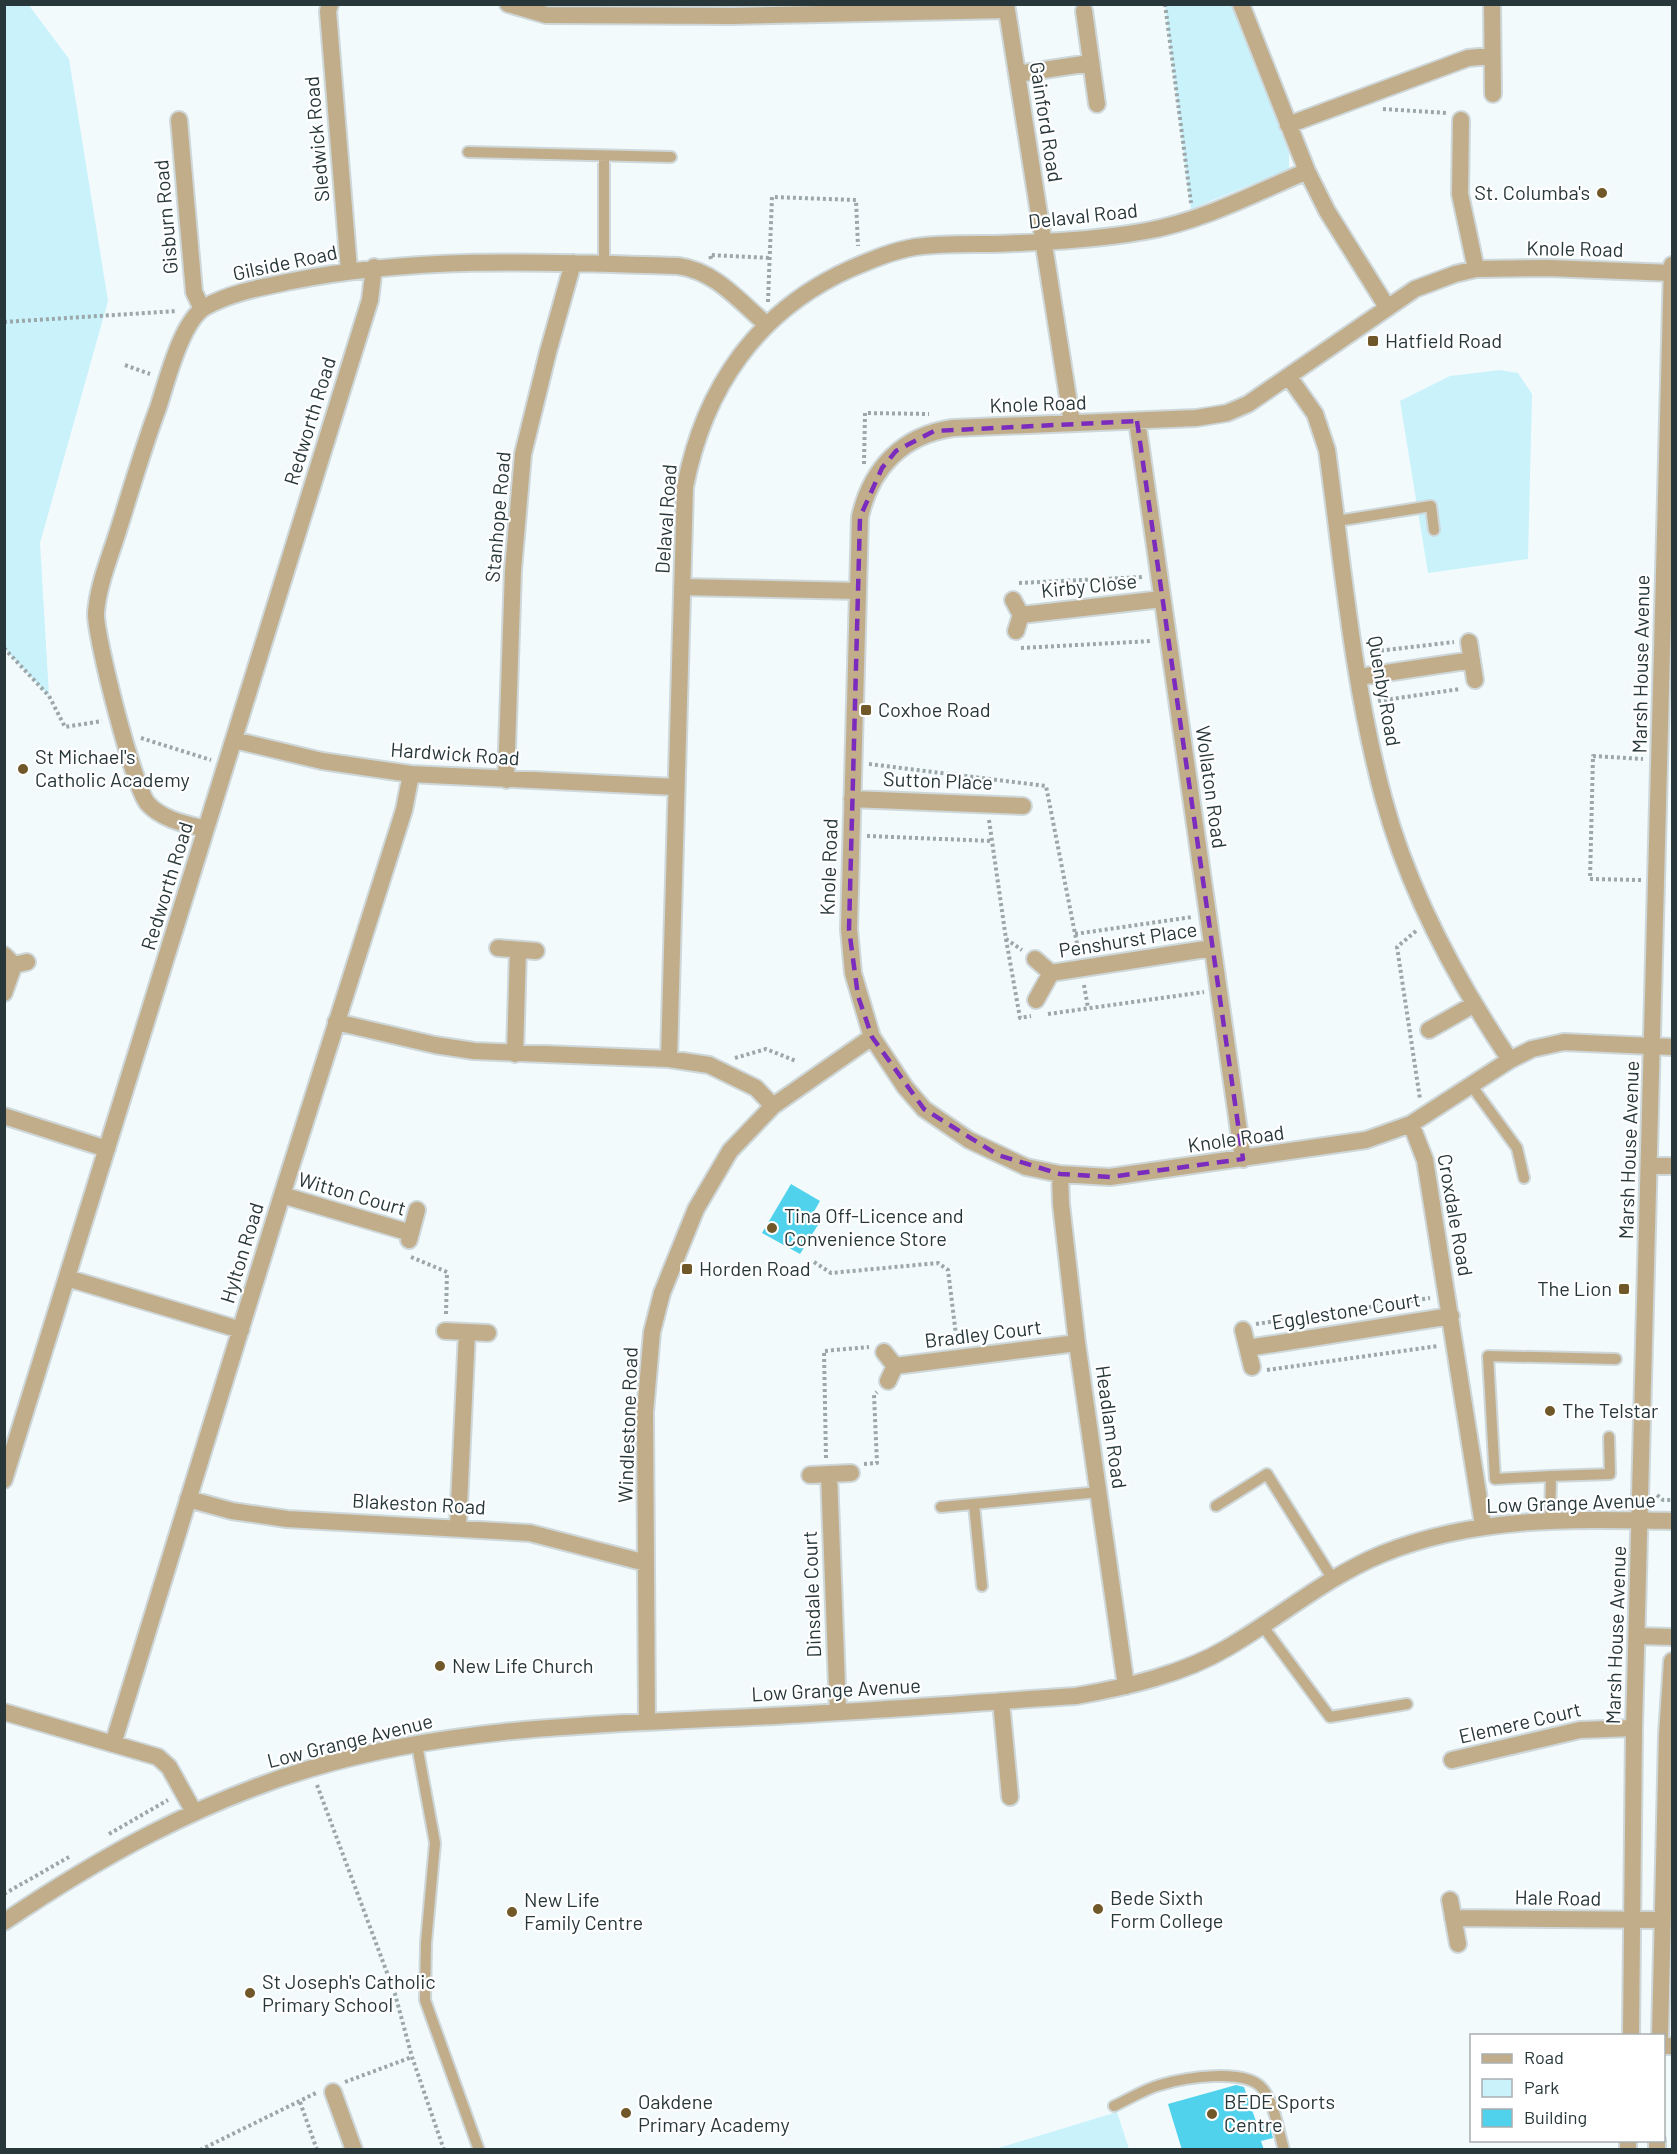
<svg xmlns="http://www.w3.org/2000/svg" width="1677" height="2154" font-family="Barlow,sans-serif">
<rect width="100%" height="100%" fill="#f3fafc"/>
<!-- green -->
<path fill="#c9f2fb" d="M 28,4 L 69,59 L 108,301 L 40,543 L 49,696 L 4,648 L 4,5 Z
M 1165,5 L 1233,5 L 1289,153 L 1289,169 L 1191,209 Z
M 1500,370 L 1518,373 L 1532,394 L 1528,559 L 1428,573 L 1400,401 L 1450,376 Z
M 1117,2112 L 1129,2149 L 995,2149 Z"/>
<!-- building -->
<path fill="#50d2ec" d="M 791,1184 L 820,1201 L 812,1215 L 821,1220 L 800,1254 L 762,1233 Z
M 1236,2085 L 1244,2087 L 1258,2127 L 1269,2124 L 1273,2138 L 1261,2141 L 1264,2150 L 1182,2150 L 1168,2104 Z"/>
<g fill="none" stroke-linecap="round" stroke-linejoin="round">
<!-- service casing -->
<g stroke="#ced7d9" stroke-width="14">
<path id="service" d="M 468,152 L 671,157
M 604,264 L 604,156
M 1337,521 L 1431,506 L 1434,530
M 1471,1085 L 1517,1148 L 1524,1178
M 1551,1476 L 1610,1474 L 1609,1437
M 974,1504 L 982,1586
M 1216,1506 L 1267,1474 L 1334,1581
M 941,1507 L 1099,1492
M 1550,1521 L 1551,1476 L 1495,1479 L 1488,1356 L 1616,1359
M 1262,1625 L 1330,1717 L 1407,1704
M 417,1745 L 435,1843 L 426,1943 L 425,2000 L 479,2150
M 1114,2106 C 1129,2099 1145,2089 1160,2085 C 1183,2078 1246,2067 1263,2089 C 1275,2105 1278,2130 1284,2150"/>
</g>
<!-- minor casing -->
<g stroke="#ced7d9" stroke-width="20">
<path id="minor" d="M 330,4 L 328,11 L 349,270
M 508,4 L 546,15 L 732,16 L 1007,10
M 1006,4 L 1072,423
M 1241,4 L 1307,171 L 1327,211 L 1387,307
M 1492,4 L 1493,94
M 1084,11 L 1097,104
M 1017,74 L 1090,63
M 179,120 L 194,292 L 202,309
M 1461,120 L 1460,194 L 1476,269
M 1288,125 L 1468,58 L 1491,56
M 1672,273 L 1548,268 L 1476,269 L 1455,274 L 1415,289 L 1248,404 L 1227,413 L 1196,418 L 953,428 C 903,435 871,468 860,517 L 849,929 L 853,973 L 872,1037 L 905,1087 L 924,1109 L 969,1140 L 1026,1167 L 1060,1174 L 1110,1177 L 1366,1140 L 1411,1124 L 1510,1060 L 1532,1049 L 1564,1042 L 1672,1047
M 1289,377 L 1315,414 L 1327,450 C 1343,567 1353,686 1384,800 C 1409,892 1457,981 1510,1060
M 1137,421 L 1243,1159
M 682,587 L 858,591
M 1013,600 L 1021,615 L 1016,631
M 1021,615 L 1162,599
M 1469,642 L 1475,680
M 1359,677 L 1472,660
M 234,740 L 322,761 L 411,774 L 675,787
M 506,780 L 513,570 L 523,454 L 548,352 L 573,263
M 852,799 L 1023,806
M 206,829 C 186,824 163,820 148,804 C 134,789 95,636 96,613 C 98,585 110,557 118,531 C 131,490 143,448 158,408 C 167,381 181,322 205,307 C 232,292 263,287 292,281 C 419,256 549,262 678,266 C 715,271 738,300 766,324
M 498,948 L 536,951
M 4,955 L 14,965 L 27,962
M 1035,959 L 1051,973 L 1212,948
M 4,993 L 14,965
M 1036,1000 L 1051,973
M 336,1022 L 435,1045 L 474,1051 L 669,1059 L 709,1065 L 756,1088 L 773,1106
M 1429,1030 L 1473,1005
M 515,1054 L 518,950
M 669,1059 L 685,487 C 704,388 757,311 850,269 C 871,260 892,251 915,247 C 941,243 970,244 996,244 C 1046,242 1096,240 1146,231 C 1202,221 1254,194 1307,171
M 4,1116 L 107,1149
M 1411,1124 L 1425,1160 L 1483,1525
M 1649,1166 L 1672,1166
M 1060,1174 L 1061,1204 L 1077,1343 L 1126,1686
M 282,1195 L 411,1233
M 409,1240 L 417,1210
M 67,1278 L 241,1330
M 1243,1330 L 1252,1367
M 445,1331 L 488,1333
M 1248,1348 L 1451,1316
M 884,1352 L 895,1366 L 888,1381
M 895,1366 L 1077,1343
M 829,1474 L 838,1712
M 810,1475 L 851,1473
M 4,1480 L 370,300 L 374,267
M 188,1499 L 232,1511 L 287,1519 L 530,1533 L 646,1563
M 458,1527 L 467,1332
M 1637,1636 L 1672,1637
M 1001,1701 L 1010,1797
M 4,1712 L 158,1757 L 169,1767 L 194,1812
M 647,1722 L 645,1412 L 652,1332 L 662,1293 L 696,1209 L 730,1151 L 773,1106 L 872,1037
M 113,1744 L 282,1195 L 404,810 L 411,774
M 1452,1760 L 1580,1730 L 1634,1728
M 1450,1900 L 1458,1944
M 1453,1918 L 1662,1920
M 4,1922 C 100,1857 197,1803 309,1769 C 452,1726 604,1724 752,1717 C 860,1712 968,1703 1076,1696 C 1127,1687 1183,1674 1227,1648 C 1279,1618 1326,1577 1382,1554 C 1475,1516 1574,1519 1672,1521
M 1664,2046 L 1672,2046
M 333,2092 L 354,2150"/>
</g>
<!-- tertiary casing -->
<g stroke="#ced7d9" stroke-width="20">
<path id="tertiary" d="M 1631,2036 L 1634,1728 L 1672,265
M 1660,2036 L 1667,1735 L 1672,1661
M 1628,2150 L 1628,2140
M 1657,2150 L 1657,2140"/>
</g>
<!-- path -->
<path stroke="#9ca7a9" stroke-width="4" stroke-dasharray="3 3" stroke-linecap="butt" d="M 1165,4 L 1191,203
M 1383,109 L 1447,113
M 711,259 L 710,255 L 771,258
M 768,302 L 772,197 L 856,200 L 858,246
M 4,322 L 177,311
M 125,365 L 150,374
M 864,464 L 865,413 L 929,414
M 1019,583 L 1143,577
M 4,648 L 49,696 L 65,727 L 102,721
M 1021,648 L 1152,641
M 1369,652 L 1454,642
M 1378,701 L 1460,689
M 141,738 L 211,760
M 869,764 L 1046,786 L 1079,954
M 989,820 L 1006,939 L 1022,950
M 867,836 L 992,841
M 1641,880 L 1590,879 L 1593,756 L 1643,759
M 1416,931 L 1397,947 L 1420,1099
M 1075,934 L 1192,917
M 1006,939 L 1020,1018 L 1031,1016
M 1084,985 L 1088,1008
M 1048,1014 L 1204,992
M 735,1058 L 766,1049 L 796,1061
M 411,1257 L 447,1272 L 446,1315
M 814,1262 L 831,1273 L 938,1263 L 948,1270 L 957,1343
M 1256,1324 L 1430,1298
M 1267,1370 L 1438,1346
M 826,1458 L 824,1351 L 869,1347
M 864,1464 L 877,1463 L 874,1395 L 877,1392
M 1657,1495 L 1663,1500 L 1672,1500
M 317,1785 L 395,1994 L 412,2057 L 444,2150
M 109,1834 L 168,1800
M 4,1894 L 69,1857
M 345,2082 L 412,2057
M 300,2102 L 317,2150
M 200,2150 L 318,2092"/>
<!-- service -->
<use href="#service" stroke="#c1ad8a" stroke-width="10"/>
<!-- minor -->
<use href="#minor" stroke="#c1ad8a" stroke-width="16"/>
<!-- tertiary -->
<use href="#tertiary" stroke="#c1ad8a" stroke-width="16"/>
</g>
<!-- marked area -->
<path fill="none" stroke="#7b2cbf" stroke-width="4.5" stroke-dasharray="12 8" stroke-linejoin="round" d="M 1137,421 L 1243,1159 L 1110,1177 L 1060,1174 L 998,1155 L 924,1109 L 872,1037 L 858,996 L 849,929 L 860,517 L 882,468 L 896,451 L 934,431 Z"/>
<!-- markers -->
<g fill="#705829" stroke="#fff" stroke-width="2">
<circle cx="1602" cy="193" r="6"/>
<rect x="1367" y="335" width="12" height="12" rx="3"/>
<rect x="860" y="704" width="12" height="12" rx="3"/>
<circle cx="23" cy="769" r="6"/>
<circle cx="772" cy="1228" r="6"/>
<rect x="681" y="1263" width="12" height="12" rx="3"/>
<rect x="1618" y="1283" width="12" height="12" rx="3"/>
<circle cx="1550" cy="1411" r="6"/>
<circle cx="440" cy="1666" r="6"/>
<circle cx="1098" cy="1909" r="6"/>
<circle cx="512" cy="1912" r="6"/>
<circle cx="250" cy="1993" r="6"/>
<circle cx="626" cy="2113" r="6"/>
<circle cx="1212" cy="2114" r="6"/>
</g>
<g text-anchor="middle" stroke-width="4.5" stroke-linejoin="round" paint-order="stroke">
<!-- street labels -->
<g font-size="20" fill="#28373a" stroke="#fff">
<text transform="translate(1046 122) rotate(81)" y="7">Gainford Road</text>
<text transform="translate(317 139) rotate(-95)" y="7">Sledwick Road</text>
<text transform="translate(1083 216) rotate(-6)" y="7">Delaval Road</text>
<text transform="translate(166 217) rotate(-95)" y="7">Gisburn Road</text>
<text transform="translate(1575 249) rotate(1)" y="7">Knole Road</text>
<text transform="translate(285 263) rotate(-12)" y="7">Gilside Road</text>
<text transform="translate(1038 404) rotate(-2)" y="7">Knole Road</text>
<text transform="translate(310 421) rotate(-73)" y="7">Redworth Road</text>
<text transform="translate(498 517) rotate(-85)" y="7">Stanhope Road</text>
<text transform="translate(666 519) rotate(-86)" y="7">Delaval Road</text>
<text transform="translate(1089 586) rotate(-6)" y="7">Kirby Close</text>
<text transform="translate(1641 664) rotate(-89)" y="7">Marsh House Avenue</text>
<text transform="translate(1384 691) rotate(80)" y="7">Quenby Road</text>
<text transform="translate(455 754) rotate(4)" y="7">Hardwick Road</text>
<text transform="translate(938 781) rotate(2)" y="7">Sutton Place</text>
<text transform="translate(1211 787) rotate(82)" y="7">Wollaton Road</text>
<text transform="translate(829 867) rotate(-88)" y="7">Knole Road</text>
<text transform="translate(167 886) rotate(-73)" y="7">Redworth Road</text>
<text transform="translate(1128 940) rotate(-9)" y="7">Penshurst Place</text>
<text transform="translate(1236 1139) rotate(-8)" y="7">Knole Road</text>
<text transform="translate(1629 1150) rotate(-88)" y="7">Marsh House Avenue</text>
<text transform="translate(352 1194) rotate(16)" y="7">Witton Court</text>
<text transform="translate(1455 1215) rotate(80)" y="7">Croxdale Road</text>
<text transform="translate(242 1253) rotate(-73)" y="7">Hylton Road</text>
<text transform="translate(1346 1311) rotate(-9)" y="7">Egglestone Court</text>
<text transform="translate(983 1334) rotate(-7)" y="7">Bradley Court</text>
<text transform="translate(628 1425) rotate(-88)" y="7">Windlestone Road</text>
<text transform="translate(1111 1427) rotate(82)" y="7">Headlam Road</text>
<text transform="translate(1571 1503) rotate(-2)" y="7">Low Grange Avenue</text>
<text transform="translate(419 1504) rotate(3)" y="7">Blakeston Road</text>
<text transform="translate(812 1594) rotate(-92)" y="7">Dinsdale Court</text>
<text transform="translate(1616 1635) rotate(-88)" y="7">Marsh House Avenue</text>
<text transform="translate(836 1690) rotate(-3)" y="7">Low Grange Avenue</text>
<text transform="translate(1520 1723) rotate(-13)" y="7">Elemere Court</text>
<text transform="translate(350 1741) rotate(-14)" y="7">Low Grange Avenue</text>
<text transform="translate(1558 1898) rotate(1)" y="7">Hale Road</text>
</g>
<!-- poi labels -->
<g font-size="20" fill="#28373a" stroke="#fff" text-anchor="start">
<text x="1590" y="200" text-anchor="end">St. Columba's</text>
<text x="1385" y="348">Hatfield Road</text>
<text x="878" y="717">Coxhoe Road</text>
<text x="35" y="764">St Michael's<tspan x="35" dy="23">Catholic Academy</tspan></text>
<text x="784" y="1223">Tina Off-Licence and<tspan x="784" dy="23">Convenience Store</tspan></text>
<text x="699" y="1276">Horden Road</text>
<text x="1612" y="1296" text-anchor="end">The Lion</text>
<text x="1562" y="1418">The Telstar</text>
<text x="452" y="1673">New Life Church</text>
<text x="1110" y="1905">Bede Sixth<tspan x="1110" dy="23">Form College</tspan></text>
<text x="524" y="1907">New Life<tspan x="524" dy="23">Family Centre</tspan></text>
<text x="262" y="1989">St Joseph's Catholic<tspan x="262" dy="23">Primary School</tspan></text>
<text x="638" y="2109">Oakdene<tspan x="638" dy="23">Primary Academy</tspan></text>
<text x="1224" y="2109">BEDE Sports<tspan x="1224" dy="23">Centre</tspan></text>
</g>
</g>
<!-- border -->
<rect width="1677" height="2154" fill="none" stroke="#28373a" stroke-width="12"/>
<!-- legend -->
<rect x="1470" y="2034" width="195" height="108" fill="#ffffff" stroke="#a9afb0" stroke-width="1.5"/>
<rect x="1482" y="2054" width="30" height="9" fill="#c1ad8a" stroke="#a9afb0" stroke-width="1.5"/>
<text x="1524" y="2064" font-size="18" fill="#28373a">Road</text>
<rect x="1482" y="2079" width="30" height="18" fill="#c9f2fb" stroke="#a9afb0" stroke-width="1.5"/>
<text x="1524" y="2094" font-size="18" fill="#28373a">Park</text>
<rect x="1482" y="2109" width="30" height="18" fill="#50d2ec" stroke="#a9afb0" stroke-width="1.5"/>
<text x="1524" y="2124" font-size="18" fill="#28373a">Building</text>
</svg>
